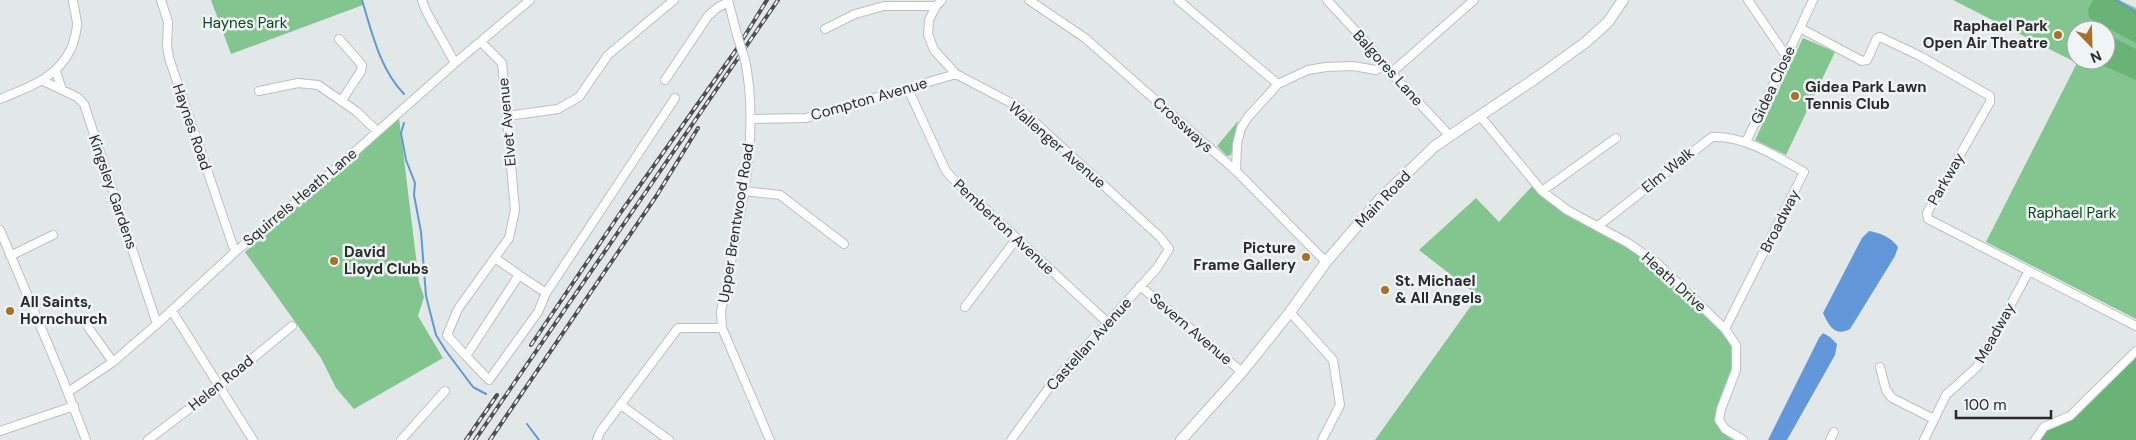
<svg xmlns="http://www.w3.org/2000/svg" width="2136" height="440" font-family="'DM Sans',sans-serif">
<rect width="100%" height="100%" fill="#e2e7e7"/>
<!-- green -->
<path fill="#83c58e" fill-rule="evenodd" d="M 211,0 L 361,0 L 363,5 L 231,54 Z
M 1953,0 L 2119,0 L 2136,8 L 2136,319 L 1986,242 L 2077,63 ZM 2076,30 L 2106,30 L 2106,60 L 2076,60 Z
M 1803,38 L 1835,52 L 1786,155 L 1755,140 Z
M 399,118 L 419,282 L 424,297 L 418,316 L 443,358 L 354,409 L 336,388 L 321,358 L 245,252 Z
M 1238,121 L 1232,151 L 1231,155 L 1227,156 L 1217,146 Z
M 1535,183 L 1567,210 L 1657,263 L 1736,345 L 1736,370 L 1719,420 L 1743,440 L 1375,440 L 1478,296 L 1419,250 L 1476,198 L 1499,222 Z"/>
<!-- forest -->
<path fill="#6ab377" d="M 2093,0 L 2115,0 L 2136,12 L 2136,43 L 2089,18 L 2088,9 Z
M 2106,34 L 2136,49 L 2136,80 L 2090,60 L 2106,60 Z
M 2136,351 L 2136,440 L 2035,440 L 2044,427 L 2070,416 Z"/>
<!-- water -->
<path fill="#6297d9" d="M 1869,231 C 1880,233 1891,237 1898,247 L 1895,256 L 1850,329 C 1835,337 1829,326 1823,313 L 1862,238 Z
M 1823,333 L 1830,337 L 1837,344 L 1835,355 L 1787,440 L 1768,440 L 1819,338 Z"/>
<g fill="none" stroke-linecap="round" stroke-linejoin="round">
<!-- stream -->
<path stroke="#6297d9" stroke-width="2" d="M 362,0 C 372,33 380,69 404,94
M 2116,0 L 2136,12
M 404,123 L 401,133 L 406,160 L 415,183 L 414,195 L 421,232 L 426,296 L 436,335 L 446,351 L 473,387 L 486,394
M 527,424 L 539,440"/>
<!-- minor casing -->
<g stroke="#bbc0c0" stroke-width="10">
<path id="minor" d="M 161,0 L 168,22 L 167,45 L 169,58 L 235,252
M 422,0 L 426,11 L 455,63
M 728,0 L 737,35
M 942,0 L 936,6 L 929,20 L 928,34 L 934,50 L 956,74 L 1017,106 L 1160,237 L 1169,249 L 1157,268 L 1051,385 L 1011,440
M 1029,0 L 1085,38 L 1236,171 L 1326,262
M 1178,0 L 1278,84
M 1327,0 L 1364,40 L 1391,73 L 1450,136
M 1748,0 L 1786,56
M 1800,28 L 1813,0
M 825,29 L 855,14 L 884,6 L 936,6
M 339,39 L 362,65 L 361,71 L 342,100
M 481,42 L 502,63 L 515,210 L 509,238 L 458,309 L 447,335 L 466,356 L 519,275 L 495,258
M 745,60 C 762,143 736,230 721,312 L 722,328 L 770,440
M 56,71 L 62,90
M 1391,73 L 1474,0
M 665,80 L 708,16 L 717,8 L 728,2
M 43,81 L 77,97 L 84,104 L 157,324
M 908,89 L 946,171 L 954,180 L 1108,323
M 259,91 L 298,83 L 318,85 L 356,111 L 377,131
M 0,99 C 29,87 56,79 71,49 C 74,41 77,33 77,23 C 76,15 74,8 73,0
M 507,116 L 558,109 L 579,97 L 608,55 L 674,0
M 1480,116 L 1542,191 L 1567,210 L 1628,243 L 1657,263 L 1725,329 L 1736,345 L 1736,370 L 1721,409 L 1719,420 L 1725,429 L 1743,440
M 752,119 L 806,118 L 956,74
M 1746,142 L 1800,28 L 1862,61 L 1867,60 L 1877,38 L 1880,37 L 1920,56 L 1990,96 L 1990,102 L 1927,213 L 1928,219 L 2136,326
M 1236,171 L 1237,144 L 1241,128 L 1248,117 L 1278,84 L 1308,70 L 1326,67 L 1353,66 L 1376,70 L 1385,65
M 744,191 L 780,195 L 844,244
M 1542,191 L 1616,138
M 1598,226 L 1712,137 C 1744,135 1777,157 1804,172 L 1725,329
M 0,230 L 63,380 L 86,440
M 10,256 L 53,235
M 519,275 L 546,293 L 675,98
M 1140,286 L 1242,372
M 965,307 L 1017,238
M 172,311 L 253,440
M 1290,312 L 1333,360 L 1340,405 L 1322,440
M 88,327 L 113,362
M 466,356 L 489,380 L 538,312 L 546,293
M 1880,367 L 1886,390 L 1892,398 L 1934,419
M 68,392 L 113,362 L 157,324 L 235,252 L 325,178 L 455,63 L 530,0
M 621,405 L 669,440
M 0,431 L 74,406
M 148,440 L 219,386 L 292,326
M 401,440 L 445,391
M 597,440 L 600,432 L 678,328 L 722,328
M 1830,440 L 1834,432
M 1924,440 L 1946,395 L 1977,367 L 2029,271
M 2035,440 L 2044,427 L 2070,416 L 2136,351"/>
</g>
<!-- major casing -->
<g stroke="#bbc0c0" stroke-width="12">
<path id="major" d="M 1181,440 L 1242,372 L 1290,312 L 1326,262 L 1381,198 L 1435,146 L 1539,76 L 1586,42 L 1608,22 L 1623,0"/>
</g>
<!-- minor -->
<use href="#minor" stroke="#fff" stroke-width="8"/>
<!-- major -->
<use href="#major" stroke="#fff" stroke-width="10"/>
<!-- rail casing -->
<g stroke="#4e5050" stroke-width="4">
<path id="rail" d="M 531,345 L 621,212 L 736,50 L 767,0
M 466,440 L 497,395
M 475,440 L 778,0
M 490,440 L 657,195 L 698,128"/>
</g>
<!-- rail -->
<use href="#rail" stroke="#eff4f4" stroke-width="2" stroke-dasharray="5.5" stroke-linecap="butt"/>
<!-- minor-bridge casing -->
<g stroke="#bbc0c0" stroke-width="10" stroke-linecap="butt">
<path id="minor-bridge" d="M 737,35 L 745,60"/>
</g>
<!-- minor-bridge -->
<use href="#minor-bridge" stroke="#fff" stroke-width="8"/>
</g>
<!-- markers -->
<g fill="#a7712b" stroke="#eff4f4" stroke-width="2">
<circle cx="2058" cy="35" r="5"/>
<circle cx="1795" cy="96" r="5"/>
<circle cx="1306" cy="257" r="5"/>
<circle cx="334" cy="261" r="5"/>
<circle cx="1385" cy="290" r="5"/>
<circle cx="10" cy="311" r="5"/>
</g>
<g text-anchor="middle" stroke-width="5" stroke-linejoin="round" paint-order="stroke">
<!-- park labels -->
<g font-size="15" fill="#0c441c" stroke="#eff4f4">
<text x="245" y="28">Haynes Park</text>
<text x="2072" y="218">Raphael Park</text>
</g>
<!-- poi labels -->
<g font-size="15" font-weight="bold" fill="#292a2a" stroke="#eff4f4" text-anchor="start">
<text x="2048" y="31" text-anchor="end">Raphael Park<tspan x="2048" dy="17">Open Air Theatre</tspan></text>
<text x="1805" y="92">Gidea Park Lawn<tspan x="1805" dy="17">Tennis Club</tspan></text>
<text x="1296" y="253" text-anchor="end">Picture<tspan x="1296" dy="17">Frame Gallery</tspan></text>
<text x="344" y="257">David<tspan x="344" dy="17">Lloyd Clubs</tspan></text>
<text x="1395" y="286">St. Michael<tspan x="1395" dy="17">&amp; All Angels</tspan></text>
<text x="20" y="307">All Saints,<tspan x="20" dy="17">Hornchurch</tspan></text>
</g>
<!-- street labels -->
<g font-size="15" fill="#292a2a" stroke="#eff4f4">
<text transform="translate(1388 68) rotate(48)" y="5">Balgores Lane</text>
<text transform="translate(1773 85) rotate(-65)" y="5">Gidea Close</text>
<text transform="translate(869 99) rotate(-16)" y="5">Compton Avenue</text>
<text transform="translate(507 122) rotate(-95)" y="5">Elvet Avenue</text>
<text transform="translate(1183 125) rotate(42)" y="5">Crossways</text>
<text transform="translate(192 127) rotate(71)" y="5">Haynes Road</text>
<text transform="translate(1057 145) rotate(41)" y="5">Wallenger Avenue</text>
<text transform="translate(1668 170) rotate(-39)" y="5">Elm Walk</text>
<text transform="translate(1946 179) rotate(-60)" y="5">Parkway</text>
<text transform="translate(113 192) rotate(71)" y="5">Kingsley Gardens</text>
<text transform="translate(300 197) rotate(-40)" y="5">Squirrels Heath Lane</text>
<text transform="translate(1383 199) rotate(-46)" y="5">Main Road</text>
<text transform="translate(1780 221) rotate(-63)" y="5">Broadway</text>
<text transform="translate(736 223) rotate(-81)" y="5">Upper Brentwood Road</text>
<text transform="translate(1004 227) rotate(43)" y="5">Pemberton Avenue</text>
<text transform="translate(1674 282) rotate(42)" y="5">Heath Drive</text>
<text transform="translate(1191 329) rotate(40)" y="5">Severn Avenue</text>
<text transform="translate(1995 333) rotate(-61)" y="5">Meadway</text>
<text transform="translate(1089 344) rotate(-48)" y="5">Castellan Avenue</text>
<text transform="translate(221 383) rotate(-39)" y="5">Helen Road</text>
</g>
</g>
<!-- north arrow -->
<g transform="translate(2091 45) rotate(157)"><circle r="24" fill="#eff4f4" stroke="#a0a3a3"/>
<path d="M0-4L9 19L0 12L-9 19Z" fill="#a7712b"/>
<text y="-8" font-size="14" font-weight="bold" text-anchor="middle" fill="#292a2a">N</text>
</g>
<!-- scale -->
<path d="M1956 410v8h95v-8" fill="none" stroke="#292a2a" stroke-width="2.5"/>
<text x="1964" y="410" font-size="15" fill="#292a2a" stroke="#eff4f4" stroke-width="4" paint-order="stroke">100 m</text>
</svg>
